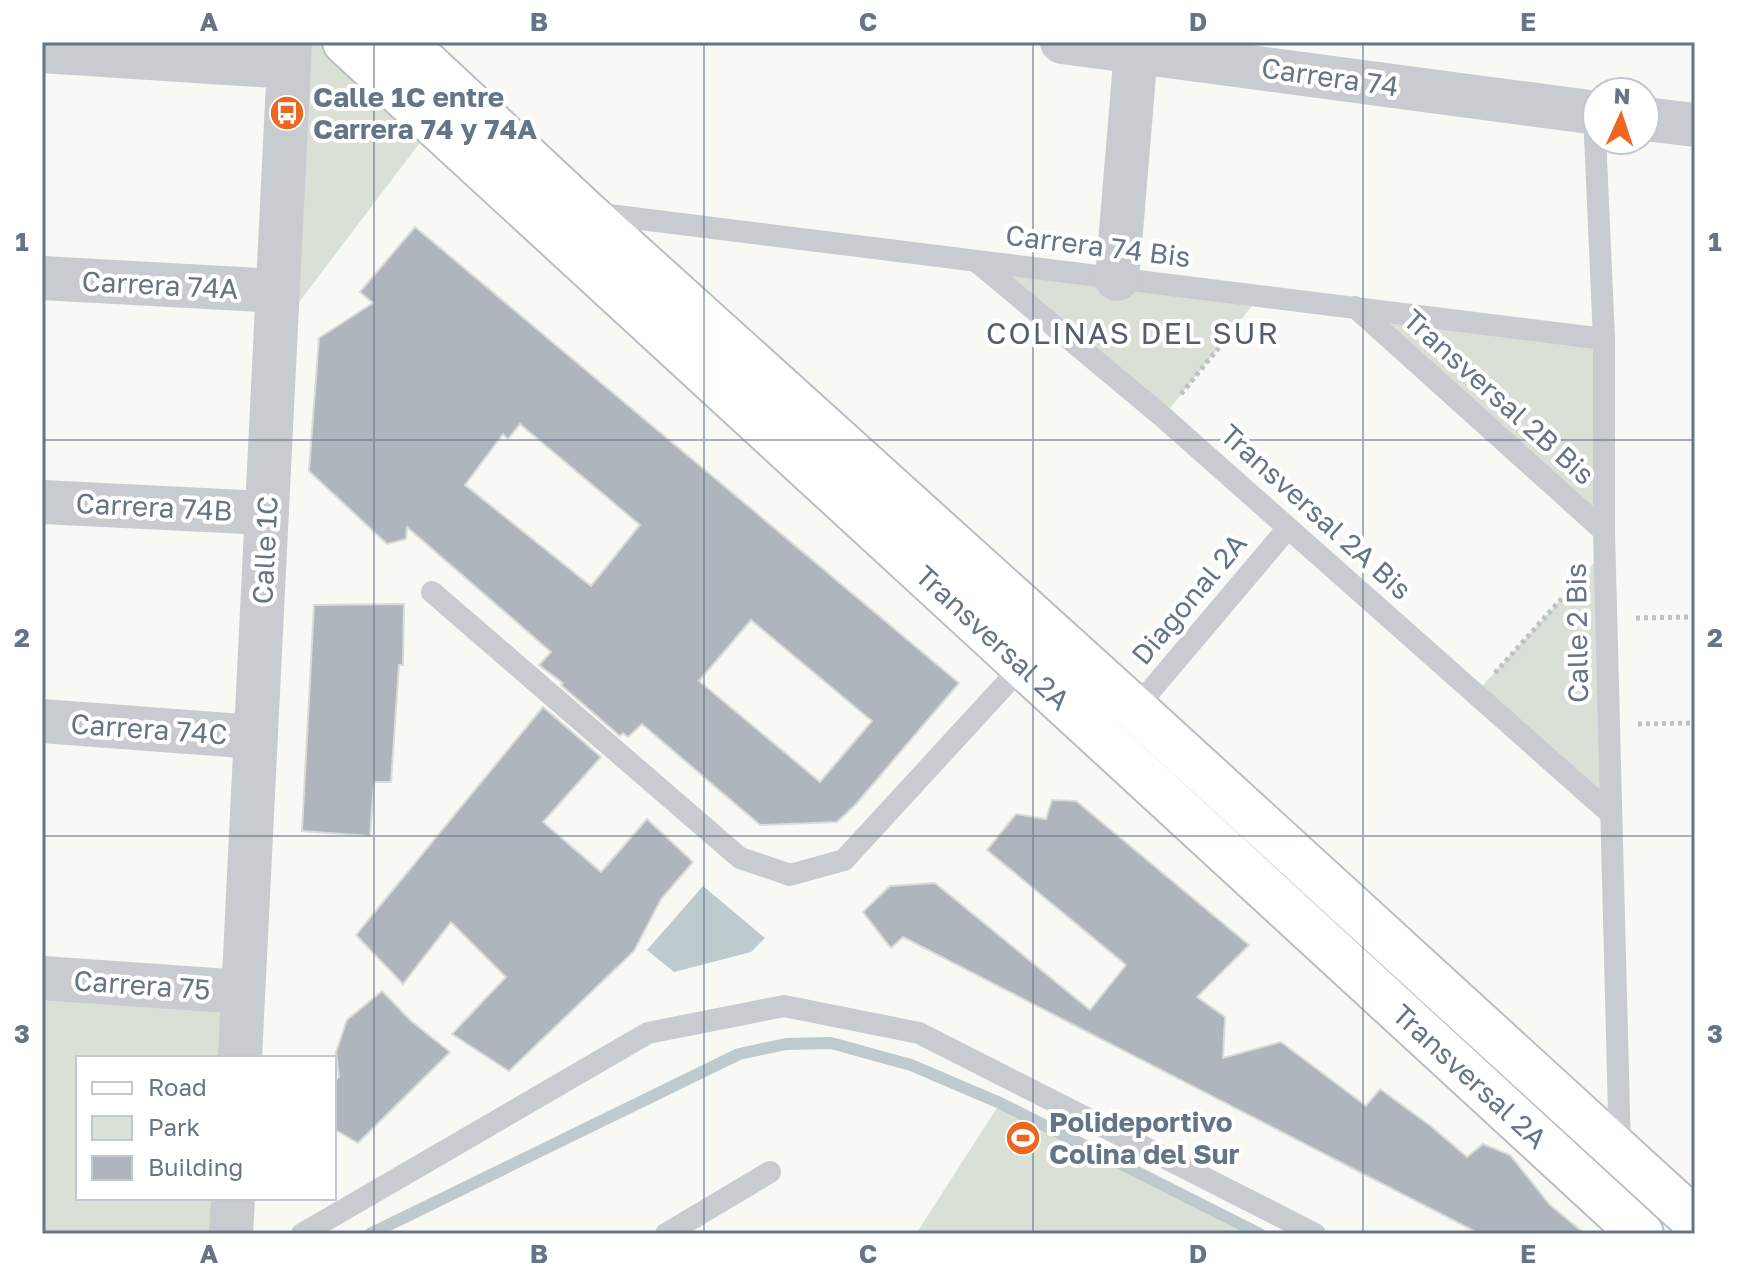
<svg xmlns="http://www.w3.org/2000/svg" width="1737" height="1276" font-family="'Golos Text',sans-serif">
<rect width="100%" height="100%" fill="#f8f8f5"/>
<!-- green -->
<path fill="#d9e0d6" d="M 290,42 L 345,42 L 434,124 L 275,334 Z
M 976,261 L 1260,296 L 1163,417 Z
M 1355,307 L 1604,339 L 1604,531 Z
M 1605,551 L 1611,814 L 1475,694 Z
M 42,978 L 243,992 L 240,1058 L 78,1058 L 78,1198 L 233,1198 L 231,1234 L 42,1234 Z
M 1000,1103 L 1260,1234 L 916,1234 Z"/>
<!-- water -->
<path fill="#bfcacf" d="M 703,886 L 765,938 L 751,952 L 674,972 L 647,950 Z"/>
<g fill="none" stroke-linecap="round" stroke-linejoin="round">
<!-- stream -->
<path stroke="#bfcacf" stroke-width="12" d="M 370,1234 L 739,1054 L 786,1044 L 831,1043 L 911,1065 L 1000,1103 L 1260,1234"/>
</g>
<!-- building -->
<path fill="#aeb5bc" stroke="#dadad8" stroke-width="2" fill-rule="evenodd" d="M 415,227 L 959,683 L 856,804 L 837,822 L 760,825 L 642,724 L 628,737 L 623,733 L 620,736 L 561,685 L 563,683 L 539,665 L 551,652 L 407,527 L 406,539 L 387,544 L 309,471 L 319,338 L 373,303 L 360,292 ZM 520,424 L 640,525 L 591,586 L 465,485 L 503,434 L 508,439 ZM 751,620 L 872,721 L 820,782 L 699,681 Z
M 404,604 L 403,665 L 399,665 L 391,782 L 374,782 L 370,836 L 302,831 L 314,605 Z
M 543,707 L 601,757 L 543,822 L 601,872 L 647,819 L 693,862 L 661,899 L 634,951 L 509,1071 L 452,1034 L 506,977 L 451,922 L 403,984 L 356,935 Z
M 1052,800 L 1076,801 L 1249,945 L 1197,997 L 1225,1017 L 1223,1058 L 1281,1042 L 1366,1106 L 1380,1089 L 1432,1127 L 1467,1157 L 1483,1144 L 1510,1155 L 1550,1205 L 1585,1234 L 1480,1234 L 903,937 L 891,948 L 863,912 L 890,886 L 935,883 L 1090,1010 L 1126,965 L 987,850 L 1016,814 L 1046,819 Z
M 382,991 L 411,1021 L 450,1052 L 358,1143 L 334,1129 L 334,1081 L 339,1077 L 336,1052 L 347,1020 Z"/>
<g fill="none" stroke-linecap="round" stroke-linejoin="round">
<!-- secondary casing -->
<g stroke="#babec4" stroke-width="48">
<g id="secondary">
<path id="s1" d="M 345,42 L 1641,1234"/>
<path d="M 403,42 L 585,212 L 1135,709 L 1695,1221"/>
</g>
</g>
<!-- path -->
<path stroke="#bfc2c4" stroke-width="5" stroke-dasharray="4 4" stroke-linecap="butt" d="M 1181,394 L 1238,324
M 1636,618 L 1695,617
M 1495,673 L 1574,585
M 1638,724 L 1695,723"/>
<!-- lane -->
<path stroke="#c8cbcf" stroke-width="22" d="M 1594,113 L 1604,339 L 1604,531 L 1620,1151
M 593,213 L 1604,339
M 976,261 L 1163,417 L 1611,814
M 1355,307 L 1604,531
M 432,592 L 740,858 L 790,875 L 844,860 L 1027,661
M 1135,709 L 1288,528
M 302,1234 L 648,1033 L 784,1006 L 919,1033 L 1315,1234
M 666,1234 L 770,1172"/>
<!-- street -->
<path stroke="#c8cbcf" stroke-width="44" d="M 1062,42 L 1597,113
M 42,51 L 289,67
M 1645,119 L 1695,125
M 42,278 L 278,291
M 1117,279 L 1136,51
M 42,502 L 267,513
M 42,721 L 256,737
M 42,978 L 243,992
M 240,1058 L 290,42
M 231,1234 L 233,1198"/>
<!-- secondary -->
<use href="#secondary" stroke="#fff" stroke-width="44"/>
</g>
<!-- grid -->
<path fill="none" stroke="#657588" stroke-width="2" stroke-opacity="0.55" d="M 374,42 L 374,1234M 704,42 L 704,1234M 1033,42 L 1033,1234M 1363,42 L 1363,1234M 42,440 L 1695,440M 42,836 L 1695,836"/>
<!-- icons -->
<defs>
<g id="bus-disc" transform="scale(1.8)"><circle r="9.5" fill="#ed6720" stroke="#fff"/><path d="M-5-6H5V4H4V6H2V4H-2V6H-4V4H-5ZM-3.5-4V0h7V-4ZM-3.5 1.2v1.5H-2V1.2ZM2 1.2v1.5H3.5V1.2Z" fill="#fff"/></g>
<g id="stadium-disc" transform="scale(1.8)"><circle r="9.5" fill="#ed6720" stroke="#fff"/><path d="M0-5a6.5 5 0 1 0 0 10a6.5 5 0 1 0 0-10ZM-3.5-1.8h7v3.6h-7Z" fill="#fff"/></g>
</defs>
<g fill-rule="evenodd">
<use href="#bus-disc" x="287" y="113"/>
<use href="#stadium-disc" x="1023" y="1138"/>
</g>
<g text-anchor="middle" stroke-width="8" stroke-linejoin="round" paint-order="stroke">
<!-- street labels -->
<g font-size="28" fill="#657588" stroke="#fff">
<text transform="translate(1330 77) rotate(8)" y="10">Carrera 74</text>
<text transform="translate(1098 246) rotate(7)" y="10">Carrera 74 Bis</text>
<text transform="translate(160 285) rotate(3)" y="10">Carrera 74A</text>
<text transform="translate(1499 397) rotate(42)" y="10">Transversal 2B Bis</text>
<text transform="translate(154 507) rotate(3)" y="10">Carrera 74B</text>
<text transform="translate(1316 512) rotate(42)" y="10">Transversal 2A Bis</text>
<text transform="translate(265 550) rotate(-87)" y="10">Calle 1C</text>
<text transform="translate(1189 599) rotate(-50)" y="10">Diagonal 2A</text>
<text transform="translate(1577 633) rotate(-91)" y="10">Calle 2 Bis</text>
<text dy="10" stroke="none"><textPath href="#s1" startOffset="880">Transversal 2A</textPath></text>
<text transform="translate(149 729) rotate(4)" y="10">Carrera 74C</text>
<text transform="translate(142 985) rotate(4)" y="10">Carrera 75</text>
<text dy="10" stroke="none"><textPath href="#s1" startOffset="1528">Transversal 2A</textPath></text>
</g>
<!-- poi labels -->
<g font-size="28" font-weight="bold" fill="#657588" stroke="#fff" text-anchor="start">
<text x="313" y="107">Calle 1C entre<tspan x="313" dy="32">Carrera 74 y 74A</tspan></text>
<text x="1049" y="1132">Polideportivo<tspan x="1049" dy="32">Colina del Sur</tspan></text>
</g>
<!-- neighbourhood labels -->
<g font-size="30" letter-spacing="2" fill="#545f6d" stroke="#fff">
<text x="1133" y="344">COLINAS DEL SUR</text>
</g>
</g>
<!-- border -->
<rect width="1737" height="1276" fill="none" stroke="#ffffff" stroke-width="88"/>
<!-- legend -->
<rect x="76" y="1056" width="260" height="144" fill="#ffffff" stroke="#c1c8cf" stroke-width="2"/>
<rect x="92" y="1082" width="40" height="12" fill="#ffffff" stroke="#c1c8cf" stroke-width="2"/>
<text x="148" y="1096" font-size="24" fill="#657588">Road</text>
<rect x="92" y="1116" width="40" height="24" fill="#d9e0d6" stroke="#c1c8cf" stroke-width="2"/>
<text x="148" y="1136" font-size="24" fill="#657588">Park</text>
<rect x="92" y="1156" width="40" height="24" fill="#aeb5bc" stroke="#c1c8cf" stroke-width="2"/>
<text x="148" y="1176" font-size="24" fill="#657588">Building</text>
<!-- north arrow -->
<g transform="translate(1621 116) rotate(3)"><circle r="38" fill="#ffffff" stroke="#c1c8cf" stroke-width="2"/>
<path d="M0-6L14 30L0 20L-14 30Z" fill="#ed6720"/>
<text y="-12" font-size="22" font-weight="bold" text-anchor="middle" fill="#657588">N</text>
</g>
<rect x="44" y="44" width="1649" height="1188" fill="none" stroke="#657588" stroke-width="3"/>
<g font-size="26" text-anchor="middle" font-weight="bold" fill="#657588">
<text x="209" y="31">A</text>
<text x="539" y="31">B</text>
<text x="868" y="31">C</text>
<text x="1198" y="31">D</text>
<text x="1528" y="31">E</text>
<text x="22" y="251">1</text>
<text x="1715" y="251">1</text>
<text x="22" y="647">2</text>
<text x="1715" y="647">2</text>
<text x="22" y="1043">3</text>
<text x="1715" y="1043">3</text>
<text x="209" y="1263">A</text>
<text x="539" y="1263">B</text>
<text x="868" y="1263">C</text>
<text x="1198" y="1263">D</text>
<text x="1528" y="1263">E</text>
</g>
</svg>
